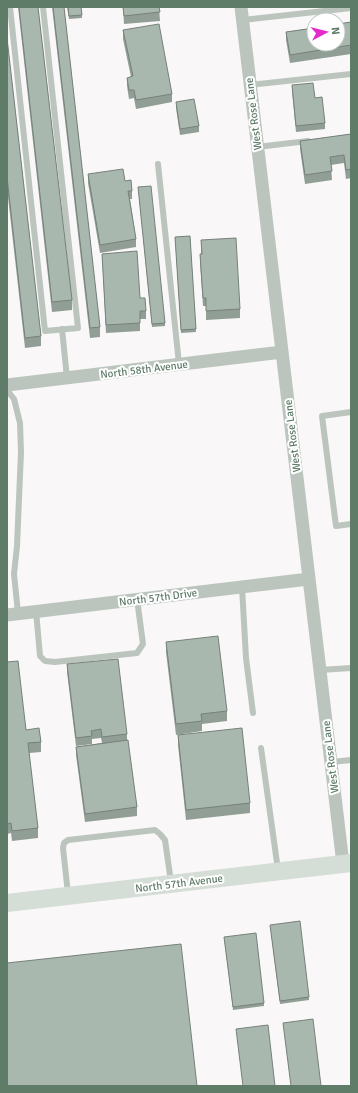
<svg xmlns="http://www.w3.org/2000/svg" width="358" height="1093" font-family="Signika,sans-serif">
<rect width="100%" height="100%" fill="#f9f7f7"/>
<g fill="none" stroke-linecap="round" stroke-linejoin="round">
<!-- lane -->
<path stroke="#bbc5be" stroke-width="6" d="M 10,7 L 45,331 L 78,328 L 43,7
M 242,20 L 351,8
M 250,85 L 351,74
M 257,147 L 308,141
M 158,164 L 179,364
M 62,329 L 67,378
M 7,390 L 14,399 L 20,423 L 21,452 L 17,546 L 14,574 L 18,613
M 351,412 L 322,416 L 336,526 L 351,524
M 242,587 L 246,658 L 253,713
M 36,611 L 40,656 L 45,661 L 55,662 L 137,653 L 143,644 L 137,599
M 320,670 L 351,668
M 261,748 L 278,870
M 331,762 L 351,760
M 68,894 L 63,848 L 64,843 L 68,840 L 155,830 L 160,834 L 165,840 L 171,882"/>
<!-- street -->
<path stroke="#bbc5be" stroke-width="13" d="M 241,7 L 343,864
M 7,385 L 282,352
M 7,615 L 309,579"/>
<!-- secondary -->
<path stroke="#d5ddd7" stroke-width="18" d="M 7,903 L 351,863"/>
</g>
<!-- wall -->
<path fill="#919e96" d="M 18,7 L 38,7 L 72,300 L 72,310 L 52,312 Z
M 52,7 L 64,7 L 100,327 L 100,337 L 90,338 Z
M 67,7 L 81,7 L 82,18 L 69,19 Z
M 123,7 L 159,7 L 160,21 L 124,24 Z
M 351,22 L 351,54 L 290,63 L 286,40 L 286,32 Z
M 123,30 L 172,94 L 172,102 L 136,109 L 134,98 L 129,99 L 127,86 L 127,78 L 131,77 L 123,39 Z
M 7,38 L 41,336 L 41,346 L 25,348 L 7,188 Z
M 292,85 L 315,98 L 325,123 L 325,129 L 296,132 L 292,91 Z
M 176,102 L 199,126 L 199,132 L 180,135 L 176,108 Z
M 351,134 L 351,178 L 346,179 L 344,163 L 331,165 L 332,180 L 305,184 L 300,149 L 300,141 Z
M 88,174 L 125,181 L 132,191 L 132,199 L 130,199 L 136,239 L 136,247 L 100,253 L 88,183 Z
M 138,187 L 165,323 L 165,326 L 152,327 Z
M 190,236 L 196,332 L 181,333 L 175,237 Z
M 201,240 L 240,309 L 240,318 L 206,320 L 206,306 L 203,306 L 200,262 L 200,254 L 201,254 Z
M 102,254 L 140,298 L 146,311 L 146,319 L 140,319 L 140,331 L 106,333 Z
M 166,642 L 227,711 L 227,721 L 202,724 L 202,731 L 176,735 L 166,652 Z
M 7,662 L 26,730 L 41,742 L 41,752 L 29,753 L 38,828 L 38,838 L 12,841 L 11,833 L 7,834 Z
M 67,664 L 127,734 L 127,740 L 137,807 L 137,816 L 85,822 L 76,755 L 76,747 L 102,743 L 101,738 L 92,739 L 92,744 L 76,746 L 67,672 Z
M 178,735 L 250,803 L 250,813 L 186,820 L 178,745 Z
M 270,925 L 309,997 L 309,1000 L 280,1004 Z
M 224,937 L 264,1003 L 264,1006 L 233,1010 Z"/>
<!-- building -->
<path fill="#a9b8ae" stroke="#76817a" d="M 19,7 L 38,7 L 72,300 L 52,302 Z
M 53,7 L 64,7 L 100,327 L 90,328 Z
M 68,7 L 81,7 L 82,15 L 69,16 Z
M 123,7 L 159,7 L 160,12 L 124,16 Z
M 351,22 L 351,45 L 290,55 L 286,32 L 314,28 L 314,44 L 338,44 L 338,24 Z
M 159,24 L 172,94 L 136,100 L 134,90 L 129,90 L 127,78 L 133,76 L 123,30 Z
M 7,38 L 41,336 L 25,338 L 7,177 Z
M 313,83 L 315,98 L 322,97 L 325,123 L 296,126 L 292,85 Z
M 194,99 L 199,126 L 180,129 L 176,102 Z
M 351,134 L 351,169 L 346,170 L 344,155 L 330,157 L 332,171 L 305,175 L 300,141 Z
M 123,169 L 125,181 L 131,180 L 132,191 L 128,191 L 136,239 L 100,245 L 88,174 Z
M 151,186 L 165,323 L 152,324 L 138,187 Z
M 190,236 L 196,329 L 181,330 L 175,237 Z
M 236,238 L 240,309 L 206,311 L 206,298 L 203,298 L 200,254 L 202,254 L 201,240 Z
M 137,251 L 140,298 L 145,298 L 146,311 L 140,311 L 140,323 L 106,325 L 102,254 Z
M 218,636 L 227,711 L 201,714 L 202,721 L 176,724 L 166,642 Z
M 118,659 L 127,734 L 102,737 L 101,729 L 91,731 L 92,736 L 76,738 L 67,664 Z
M 18,661 L 26,730 L 39,728 L 41,742 L 28,743 L 38,828 L 12,831 L 11,823 L 7,824 L 7,662 Z
M 242,728 L 250,803 L 186,810 L 178,735 Z
M 128,740 L 137,807 L 85,814 L 76,747 Z
M 300,921 L 309,997 L 280,1001 L 270,925 Z
M 256,933 L 264,1003 L 233,1007 L 224,937 Z
M 181,944 L 197,1086 L 7,1086 L 7,963 Z
M 313,1019 L 321,1086 L 291,1086 L 283,1023 Z
M 268,1025 L 275,1086 L 243,1086 L 236,1029 Z"/>
<g text-anchor="middle" stroke-width="4" stroke-linejoin="round" paint-order="stroke">
<!-- street labels -->
<g font-size="11" fill="#5f7c69" stroke="#fff">
<text transform="translate(253 114) rotate(-97)" y="4">West Rose Lane</text>
<text transform="translate(144 369) rotate(-7)" y="4">North 58th Avenue</text>
<text transform="translate(292 436) rotate(-97)" y="4">West Rose Lane</text>
<text transform="translate(158 597) rotate(-7)" y="4">North 57th Drive</text>
<text transform="translate(330 757) rotate(-97)" y="4">West Rose Lane</text>
<text transform="translate(179 883) rotate(-7)" y="4">North 57th Avenue</text>
</g>
</g>
<!-- border -->
<rect width="358" height="1093" fill="none" stroke="#5f7c69" stroke-width="16"/>
<!-- north arrow -->
<g transform="translate(326 32) rotate(83)"><circle r="19" fill="#ffffff" stroke="#bfcbc3"/>
<path d="M0-3L7 15L0 10L-7 15Z" fill="#e52bcb"/>
<text y="-6" font-size="11" font-weight="bold" text-anchor="middle" fill="#5f7c69">N</text>
</g>
</svg>
